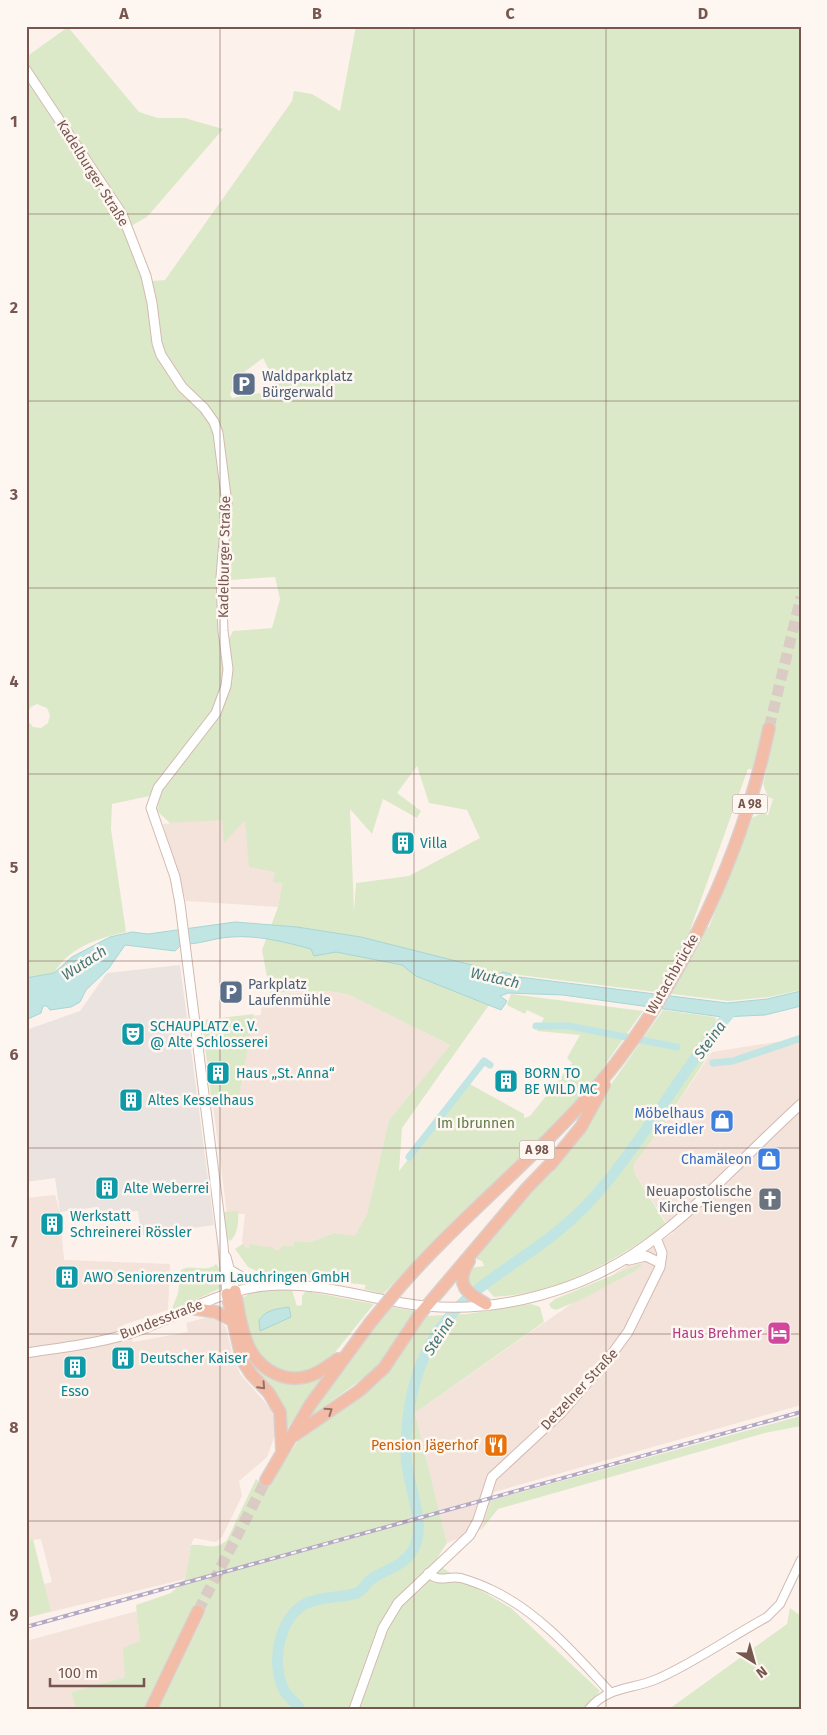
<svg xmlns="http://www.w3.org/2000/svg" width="827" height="1735" font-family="'Fira Sans',sans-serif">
<rect width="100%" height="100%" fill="#fcf2eb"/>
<!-- residential -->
<path fill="#f3e3da" d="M 244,815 L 282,883 L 278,907 L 186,901 L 163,824 Z
M 327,991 L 347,994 L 450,1045 L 389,1120 L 367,1214 L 355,1237 L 334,1233 L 311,1242 L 295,1241 L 294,1246 L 281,1246 L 281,1249 L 273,1250 L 250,1243 L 250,1248 L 245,1248 L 242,1241 L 245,1214 L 227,1214 L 202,1020 L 261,1015 L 262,995 Z
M 801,1038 L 801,1405 L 494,1492 L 482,1529 L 447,1543 L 415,1413 L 673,1233 L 635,1174 L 634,1164 L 659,1131 L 712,1052 Z
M 55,1195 L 60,1212 L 64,1260 L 170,1264 L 168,1310 L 123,1325 L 133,1342 L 188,1332 L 186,1323 L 204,1318 L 212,1317 L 221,1322 L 226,1327 L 234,1361 L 241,1375 L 270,1408 L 276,1423 L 275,1435 L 267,1457 L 239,1481 L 242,1496 L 222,1537 L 216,1542 L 194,1538 L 191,1545 L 185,1579 L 26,1618 L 26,1589 L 52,1582 L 41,1539 L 26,1541 L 26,1198 Z
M 137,1611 L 140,1641 L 125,1677 L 71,1692 L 76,1709 L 26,1709 L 26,1641 Z"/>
<!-- industrial -->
<path fill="#ebe3e0" d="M 180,965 L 214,1225 L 180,1230 L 178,1236 L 141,1235 L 138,1211 L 99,1215 L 97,1207 L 60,1212 L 55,1178 L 26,1182 L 26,1030 L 80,1011 L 107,973 Z"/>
<!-- green -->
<path fill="#dce9c9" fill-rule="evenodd" d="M 356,26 L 801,26 L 801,990 L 769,997 L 729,1001 L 511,974 L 402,1128 L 399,1171 L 468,1083 L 524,1114 L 524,1118 L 530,1116 L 572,1063 L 567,1058 L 580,1035 L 537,1031 L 544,1018 L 527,1010 L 525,1014 L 507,1005 L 511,994 L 643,1011 L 602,1069 L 603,1070 L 561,1120 L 453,1221 L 383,1294 L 364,1289 L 366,1285 L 259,1272 L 248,1267 L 235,1249 L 244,1243 L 245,1248 L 250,1248 L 249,1243 C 261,1246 263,1247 273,1247 L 274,1250 L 281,1249 L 281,1246 L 294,1246 L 294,1241 L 311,1242 L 334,1233 L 355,1236 L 367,1214 L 389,1120 L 450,1045 L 347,994 L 327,991 L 270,993 L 262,950 L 278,907 L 282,883 L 273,882 L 275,872 L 249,867 L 245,820 L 224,843 L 222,820 L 170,823 L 157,811 L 159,794 L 112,804 L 111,829 L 126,932 C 99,938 69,947 54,973 L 26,978 L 26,718 L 33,727 L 41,728 L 48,723 L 50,715 L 47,708 L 37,704 L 31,707 L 26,715 L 26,57 L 68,27 L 139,112 L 158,118 L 185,118 L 223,129 L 147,217 L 131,226 L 150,283 L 153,281 L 165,280 L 292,101 L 294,91 L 312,94 L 340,111 ZM 263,358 L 275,382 L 272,391 L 265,396 L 259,393 L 232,398 L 230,394 L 238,377 ZM 275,577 L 280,599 L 272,628 L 233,631 L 220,656 L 216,581 ZM 417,766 L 429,803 L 467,810 L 480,838 L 409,876 L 356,883 L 354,911 L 350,809 L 372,834 L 383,799 L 417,818 L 421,811 L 397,793 ZM 748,769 L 767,769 L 763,784 L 768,797 L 773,799 L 768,815 L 762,813 L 752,818 L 709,927 L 690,930 Z
M 663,1010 L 715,1017 L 723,1033 L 659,1131 L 634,1164 L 635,1174 L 666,1224 C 617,1261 557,1294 494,1297 L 486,1288 L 478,1294 L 469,1286 L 468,1275 L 470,1268 L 484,1266 L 482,1261 L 476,1259 L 477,1255 L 573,1145 L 607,1090 Z
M 254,1014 L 237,1107 L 212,1105 L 202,1020 Z
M 238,1211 C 239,1220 238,1235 230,1241 L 227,1238 L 224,1212 Z
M 216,1264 C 222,1270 224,1282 219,1289 L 171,1311 L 178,1293 L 181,1270 C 192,1263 206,1274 216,1264 Z
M 640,1264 L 642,1265 L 635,1271 L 580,1300 L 556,1310 L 551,1308 L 549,1304 L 555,1299 Z
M 270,1290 L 292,1290 L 297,1306 L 302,1305 L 302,1296 L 306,1291 L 374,1304 L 328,1361 L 307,1373 L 285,1373 L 265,1364 L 248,1336 L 241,1299 L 250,1293 Z
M 233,1300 L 261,1370 L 323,1376 L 285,1432 L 245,1360 Z
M 531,1304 L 540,1307 L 544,1322 L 415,1413 L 447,1543 L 434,1563 L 511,1608 L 600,1691 L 584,1709 L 158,1709 L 205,1613 L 193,1608 L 145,1709 L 76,1709 L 71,1692 L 125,1677 L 123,1648 L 140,1641 L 136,1605 L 171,1593 L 185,1579 L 191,1545 C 205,1543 214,1552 227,1540 L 256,1479 L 267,1488 L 298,1441 L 344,1406 L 424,1316 L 467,1314 Z
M 391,1307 L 415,1311 L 412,1319 L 372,1372 L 326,1405 L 310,1421 L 308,1419 L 367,1335 Z
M 801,1416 L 801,1426 L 765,1433 L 498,1509 L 482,1529 L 491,1500 Z
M 33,1539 L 51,1611 L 26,1618 L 26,1541 Z
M 790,1608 L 801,1616 L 801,1709 L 669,1709 L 787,1624 Z"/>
<!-- water -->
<path fill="#c0e5e3" stroke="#a7d6d5" d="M 235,922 L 297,927 L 361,937 L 484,968 C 491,975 494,977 503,972 L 511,974 L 511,976 L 727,1003 L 767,999 L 801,991 L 801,1006 L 765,1015 L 722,1017 L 563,995 L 508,993 L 500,996 L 507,1001 L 501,1010 L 416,976 L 402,965 L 336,952 L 314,956 L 311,949 C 285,942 258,935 231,937 C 213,938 199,945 182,944 L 175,951 L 125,945 L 109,968 L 86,990 L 80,1002 L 71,1007 L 50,1010 L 47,1006 L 43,1006 L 41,1013 L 26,1020 L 26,978 L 54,973 L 72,957 L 110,937 L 132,932 L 148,934 Z
M 289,1307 L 291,1317 L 260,1331 L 259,1320 C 267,1309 277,1309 289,1307 Z"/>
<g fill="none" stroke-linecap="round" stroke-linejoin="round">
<!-- canal -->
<path stroke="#c0e5e3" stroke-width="7" d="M 536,1026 L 569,1026 L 677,1047
M 713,1063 L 733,1061 L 801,1038
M 409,1157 L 484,1061 L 490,1065"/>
<!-- river -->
<path stroke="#c0e5e3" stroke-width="11" d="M 300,1709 C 296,1703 289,1698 285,1692 C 270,1665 278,1617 307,1603 C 322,1596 341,1598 357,1593 C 363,1591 366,1582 373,1578 C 385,1570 402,1566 411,1553 C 430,1527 406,1484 406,1455 C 406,1414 412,1377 432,1341 C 457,1297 500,1274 540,1245 C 561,1230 584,1209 601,1189 C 648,1134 683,1068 730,1013"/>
<!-- trunk-tunnel -->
<path stroke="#dacbc4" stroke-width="11" stroke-dasharray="11 5.5" stroke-linecap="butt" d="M 769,728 L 801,597
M 198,1611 L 266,1480"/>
<!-- tertiary casing -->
<g stroke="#d0bbb3" stroke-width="10">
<path id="tertiary" d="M 428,1573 C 442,1584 447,1575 461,1578 C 471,1581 482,1585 490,1589 C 538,1611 575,1654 610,1692
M 589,1709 C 608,1686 632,1690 657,1679 C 692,1664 732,1636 767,1617 L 780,1604 L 801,1560"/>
</g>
<!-- secondary casing -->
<g stroke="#d3bab1" stroke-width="11">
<path id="secondary" d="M 26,70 L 122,214 L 146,276 L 152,303 L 157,343 L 161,355 L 182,387 L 204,408 L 214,422 L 218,433 L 227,504 L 221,577 L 223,631 L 228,669 L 226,686 L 216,713 L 158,788 L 151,808 L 175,877 L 180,904 L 223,1245 L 227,1294
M 226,1257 L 235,1291
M 629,1260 L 646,1256 L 658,1262
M 230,1270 L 257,1286
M 26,1353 C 64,1347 104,1343 140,1330 C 181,1315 220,1290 265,1286 C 320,1280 371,1301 426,1306 C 501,1313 584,1290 645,1246 C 702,1205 749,1151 801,1104
M 354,1709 L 383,1628 L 398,1603 L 470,1535 L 478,1520 L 492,1477 L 561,1413 L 609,1358 L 628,1332 L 660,1267 L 662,1253 L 656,1238"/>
</g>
<!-- trunk casing -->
<g stroke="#d9d0ce" stroke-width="14">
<path id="trunk" d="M 550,1165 L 581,1127 L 604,1085
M 469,1261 C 454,1285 467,1293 486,1304
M 398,1289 C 454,1224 521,1170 579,1107 C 672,1006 741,862 769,728
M 235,1291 C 238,1307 240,1324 246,1340 C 254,1364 278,1383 305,1377 C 317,1375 328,1366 338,1359
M 227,1294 L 242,1360 L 251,1374 L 269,1393 L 280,1412 L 282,1450
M 191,1308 L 216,1312 L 232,1320
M 289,1439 L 359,1391 L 384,1368 L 420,1314 L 526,1189 L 554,1160
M 266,1480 L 310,1405 L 370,1323
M 151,1709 L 198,1611"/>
</g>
<!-- tertiary -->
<use href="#tertiary" stroke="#fff" stroke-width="8"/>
<!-- secondary -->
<use href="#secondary" stroke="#fff" stroke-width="9"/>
<!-- trunk -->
<use href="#trunk" stroke="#f3bca7" stroke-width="11"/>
<!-- rail casing -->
<g stroke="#b3a9c6" stroke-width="4">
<path id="rail" d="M 26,1627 L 801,1412"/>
</g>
<!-- rail -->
<use href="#rail" stroke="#fef7f1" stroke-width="2" stroke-dasharray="5.5" stroke-linecap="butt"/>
<!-- trunk-bridge casing -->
<g stroke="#d9d0ce" stroke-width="14" stroke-linecap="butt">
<path id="trunk-bridge" d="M 370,1323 L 398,1289"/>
</g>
<!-- trunk-bridge -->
<use href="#trunk-bridge" stroke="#f3bca7" stroke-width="11"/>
</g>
<!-- one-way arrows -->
<defs><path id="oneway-chevron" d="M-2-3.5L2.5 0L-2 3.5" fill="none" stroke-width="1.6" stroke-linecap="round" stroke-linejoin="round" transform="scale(1.25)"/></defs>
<g stroke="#957065">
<use href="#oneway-chevron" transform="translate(262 1386) rotate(47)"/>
<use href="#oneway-chevron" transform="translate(329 1411) rotate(-34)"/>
</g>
<!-- grid -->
<path fill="none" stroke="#76564f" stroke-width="1" stroke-opacity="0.55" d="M 220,26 L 220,1709M 414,26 L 414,1709M 606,26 L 606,1709M 26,214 L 801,214M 26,401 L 801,401M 26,588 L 801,588M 26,774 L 801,774M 26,961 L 801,961M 26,1148 L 801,1148M 26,1334 L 801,1334M 26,1521 L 801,1521"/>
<!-- icons -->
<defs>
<g id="parking-square" transform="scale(1.25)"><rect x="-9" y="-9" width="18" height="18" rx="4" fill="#5c6f8a" stroke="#fef7f1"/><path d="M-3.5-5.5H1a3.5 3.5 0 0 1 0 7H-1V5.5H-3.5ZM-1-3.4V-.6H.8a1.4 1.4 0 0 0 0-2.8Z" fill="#fff"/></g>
<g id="building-square" transform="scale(1.25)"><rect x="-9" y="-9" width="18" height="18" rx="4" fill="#0f9aa8" stroke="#fef7f1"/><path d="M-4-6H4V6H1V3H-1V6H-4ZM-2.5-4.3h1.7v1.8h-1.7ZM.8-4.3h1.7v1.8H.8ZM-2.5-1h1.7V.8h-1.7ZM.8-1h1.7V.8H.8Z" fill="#fff"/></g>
<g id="theatre-square" transform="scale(1.25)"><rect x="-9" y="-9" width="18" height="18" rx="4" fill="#0f9aa8" stroke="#fef7f1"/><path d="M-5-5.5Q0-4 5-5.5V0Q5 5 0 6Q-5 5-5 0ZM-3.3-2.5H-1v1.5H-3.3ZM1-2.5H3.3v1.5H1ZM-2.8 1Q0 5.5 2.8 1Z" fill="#fff"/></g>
<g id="shop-square" transform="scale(1.25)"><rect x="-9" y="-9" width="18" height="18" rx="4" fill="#3f7fe0" stroke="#fef7f1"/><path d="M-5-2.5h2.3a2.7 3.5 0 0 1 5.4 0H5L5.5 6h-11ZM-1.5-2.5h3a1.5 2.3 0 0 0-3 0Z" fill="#fff"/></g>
<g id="church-square" transform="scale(1.25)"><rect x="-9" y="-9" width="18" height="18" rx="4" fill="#6b7280" stroke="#fef7f1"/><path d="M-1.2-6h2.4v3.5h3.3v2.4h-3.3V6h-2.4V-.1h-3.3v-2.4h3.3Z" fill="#fff"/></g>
<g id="hotel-square" transform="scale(1.25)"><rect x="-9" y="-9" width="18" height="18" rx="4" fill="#d1479c" stroke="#fef7f1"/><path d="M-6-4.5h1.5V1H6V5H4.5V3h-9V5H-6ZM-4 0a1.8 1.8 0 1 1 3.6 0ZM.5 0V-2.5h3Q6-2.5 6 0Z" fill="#fff"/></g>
<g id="restaurant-square" transform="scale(1.25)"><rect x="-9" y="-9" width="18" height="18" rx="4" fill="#e8710a" stroke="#fef7f1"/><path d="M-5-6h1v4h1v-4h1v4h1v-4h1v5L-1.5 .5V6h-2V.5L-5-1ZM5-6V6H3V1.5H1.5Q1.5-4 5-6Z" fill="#fff"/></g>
</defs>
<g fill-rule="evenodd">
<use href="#parking-square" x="244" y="384"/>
<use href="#building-square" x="403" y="843"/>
<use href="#parking-square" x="231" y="992"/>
<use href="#theatre-square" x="133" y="1034"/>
<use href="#building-square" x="218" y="1073"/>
<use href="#building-square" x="506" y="1081"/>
<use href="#building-square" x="131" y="1100"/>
<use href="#shop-square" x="722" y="1121"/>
<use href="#shop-square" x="769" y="1159"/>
<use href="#building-square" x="107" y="1188"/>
<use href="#church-square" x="770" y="1199"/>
<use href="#building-square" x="52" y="1224"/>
<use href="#building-square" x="67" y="1277"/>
<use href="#hotel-square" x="779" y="1333"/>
<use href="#building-square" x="123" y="1358"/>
<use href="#building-square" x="75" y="1367"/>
<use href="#restaurant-square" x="496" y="1445"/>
</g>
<g text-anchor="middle" stroke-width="5" stroke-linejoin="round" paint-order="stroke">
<!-- shield labels -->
<g fill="#fef7f1" stroke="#9f8680" stroke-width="1">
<rect x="732.5" y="794.5" width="35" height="19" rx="4"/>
<rect x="519.5" y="1140.5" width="35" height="19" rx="4"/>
</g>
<g font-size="12" font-weight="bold" fill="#76564f">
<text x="750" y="808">A 98</text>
<text x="537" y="1154">A 98</text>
</g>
<!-- street labels -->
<g font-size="14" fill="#76564f" stroke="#fef7f1">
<text transform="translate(93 173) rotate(58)" y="5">Kadelburger Straße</text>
<text transform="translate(224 557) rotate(-89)" y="5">Kadelburger Straße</text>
<text transform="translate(672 974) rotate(-60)" y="5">Wutachbrücke</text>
<text transform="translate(161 1319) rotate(-21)" y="5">Bundesstraße</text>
<text transform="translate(579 1389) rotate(-47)" y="5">Detzelner Straße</text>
</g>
<!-- service labels -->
<g font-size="14" fill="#4e5e75" stroke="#fef7f1" text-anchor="start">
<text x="262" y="381">Waldparkplatz<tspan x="262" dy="16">Bürgerwald</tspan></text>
<text x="248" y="989">Parkplatz<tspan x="248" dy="16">Laufenmühle</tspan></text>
</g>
<!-- culture labels -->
<g font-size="14" fill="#0d838f" stroke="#fef7f1" text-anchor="start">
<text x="420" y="848">Villa</text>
<text x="150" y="1031">SCHAUPLATZ e. V.<tspan x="150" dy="16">@ Alte Schlosserei</tspan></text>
<text x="236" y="1078">Haus „St. Anna“</text>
<text x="524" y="1078">BORN TO<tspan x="524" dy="16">BE WILD MC</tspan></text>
<text x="148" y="1105">Altes Kesselhaus</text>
<text x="124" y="1193">Alte Weberrei</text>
<text x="70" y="1221">Werkstatt<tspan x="70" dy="16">Schreinerei Rössler</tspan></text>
<text x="84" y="1282">AWO Seniorenzentrum Lauchringen GmbH</text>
<text x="140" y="1363">Deutscher Kaiser</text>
<text x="75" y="1396" text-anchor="middle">Esso</text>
</g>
<!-- shop labels -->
<g font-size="14" fill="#366cbe" stroke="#fef7f1" text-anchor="end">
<text x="704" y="1118">Möbelhaus<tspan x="704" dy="16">Kreidler</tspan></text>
<text x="752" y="1164">Chamäleon</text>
</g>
<!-- park labels -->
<g font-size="14" fill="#5f7a47" stroke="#fef7f1">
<text x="476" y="1128">Im Ibrunnen</text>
</g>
<!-- worship labels -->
<g font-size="14" fill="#5b616d" stroke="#fef7f1" text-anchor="end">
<text x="752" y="1196">Neuapostolische<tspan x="752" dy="16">Kirche Tiengen</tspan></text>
</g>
<!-- hotel labels -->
<g font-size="14" fill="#b23c85" stroke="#fef7f1" text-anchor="end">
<text x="762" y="1338">Haus Brehmer</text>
</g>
<!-- food labels -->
<g font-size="14" fill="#c56008" stroke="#fef7f1" text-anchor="end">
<text x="478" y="1450">Pension Jägerhof</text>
</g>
<!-- water labels -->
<g font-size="15" font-style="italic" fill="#427978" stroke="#fef7f1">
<text transform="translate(84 963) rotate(-33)" y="5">Wutach</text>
<text transform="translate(495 978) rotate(13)" y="5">Wutach</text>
<text transform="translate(710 1040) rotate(-54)" y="5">Steina</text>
<text transform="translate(439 1336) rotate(-57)" y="5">Steina</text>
</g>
</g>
<!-- border -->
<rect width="827" height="1735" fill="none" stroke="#fef7f1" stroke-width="55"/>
<!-- north arrow -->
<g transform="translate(754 1662) rotate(143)" stroke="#fef7f1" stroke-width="4" paint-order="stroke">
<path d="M0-4L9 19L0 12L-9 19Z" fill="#76564f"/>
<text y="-8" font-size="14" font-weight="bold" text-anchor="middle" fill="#76564f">N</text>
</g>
<!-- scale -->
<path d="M50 1678v8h94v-8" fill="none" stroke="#76564f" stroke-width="2.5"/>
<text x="58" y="1678" font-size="15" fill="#76564f" stroke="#fef7f1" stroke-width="4" paint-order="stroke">100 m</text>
<rect x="28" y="28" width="772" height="1680" fill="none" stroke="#76564f" stroke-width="2"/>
<g font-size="16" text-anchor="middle" font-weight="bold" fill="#76564f">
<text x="124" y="19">A</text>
<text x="317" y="19">B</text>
<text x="510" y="19">C</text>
<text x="703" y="19">D</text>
<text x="14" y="127">1</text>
<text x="14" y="313">2</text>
<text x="14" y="500">3</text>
<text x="14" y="687">4</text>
<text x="14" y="873">5</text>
<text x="14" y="1060">6</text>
<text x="14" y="1247">7</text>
<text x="14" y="1433">8</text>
<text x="14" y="1620">9</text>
</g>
</svg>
